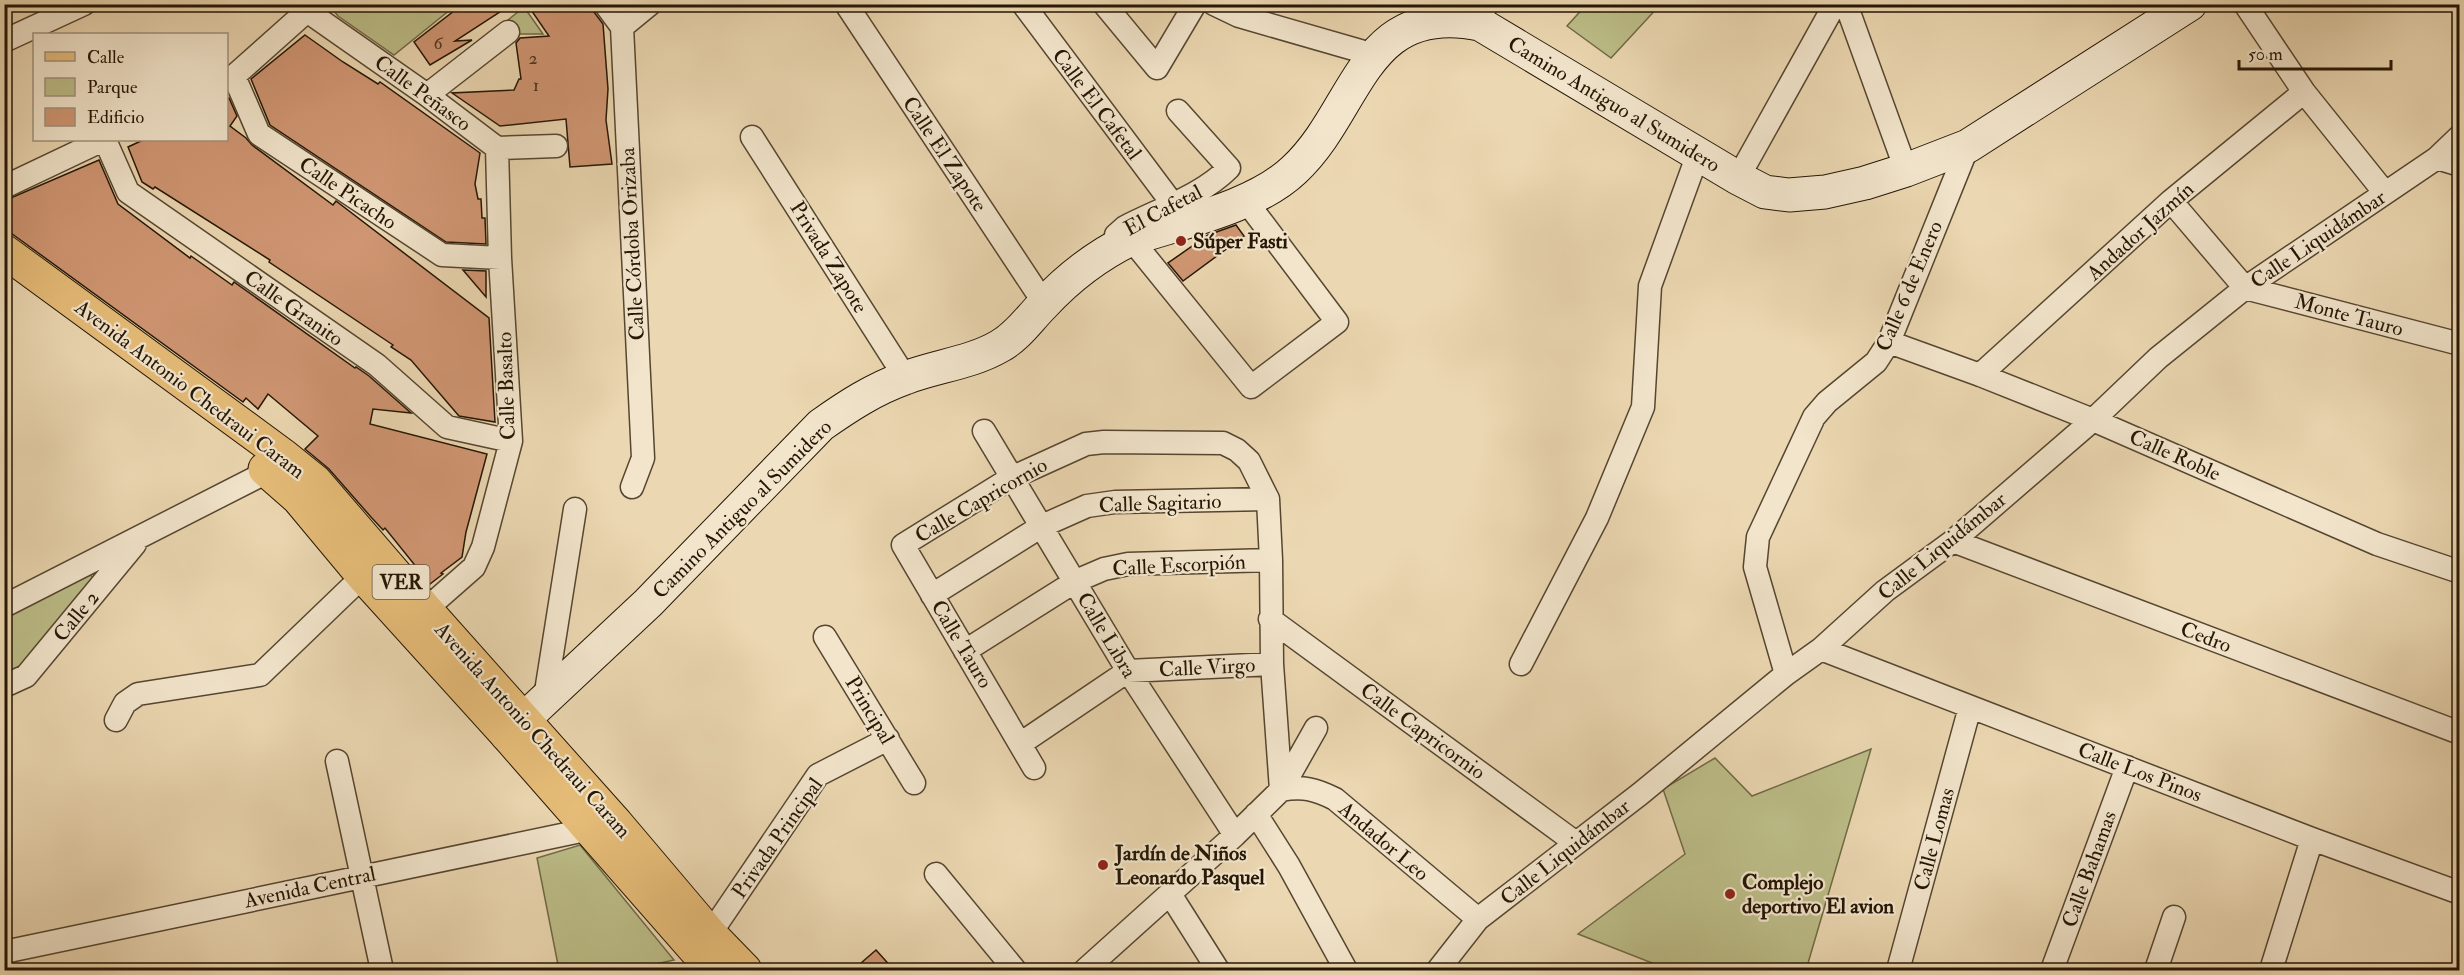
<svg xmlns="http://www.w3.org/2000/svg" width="2464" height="975" font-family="'IM FELL Double Pica',serif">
<rect width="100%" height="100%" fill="#ebd7b1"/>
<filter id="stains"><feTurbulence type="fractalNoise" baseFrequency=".00333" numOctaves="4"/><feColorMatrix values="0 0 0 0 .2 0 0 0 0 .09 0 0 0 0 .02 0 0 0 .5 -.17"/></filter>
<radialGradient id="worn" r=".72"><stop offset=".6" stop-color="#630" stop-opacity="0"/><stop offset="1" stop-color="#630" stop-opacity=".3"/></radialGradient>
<!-- green -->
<path fill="#bcbd88" stroke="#706a46" stroke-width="1.5" d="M 1587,4 L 1660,4 L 1660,5 L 1611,58 L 1567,26 Z
M 329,5 L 456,5 L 394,55 L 338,16 Z
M 524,7 L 543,34 L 520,34 L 508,20 Z
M 89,573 L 98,584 L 21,671 L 5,675 L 5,615 Z
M 1871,749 L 1806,970 L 1670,970 L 1578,934 L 1685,854 L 1663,789 L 1715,758 L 1752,796 Z
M 580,845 L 674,960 L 628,970 L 559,970 L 537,858 Z"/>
<!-- building -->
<path fill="#d09673" stroke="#241605" stroke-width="1.5" d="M 463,4 L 512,4 L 455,41 L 472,40 L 430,65 L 414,42 Z
M 527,4 L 588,4 L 603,24 L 608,89 L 606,120 L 612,164 L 570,167 L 566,119 L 500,126 L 452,93 L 514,90 L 519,79 L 521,79 L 516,43 L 520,38 L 549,36 Z
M 305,35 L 343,62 L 378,84 L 380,82 L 480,153 L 475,184 L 478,199 L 481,199 L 482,218 L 485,218 L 486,244 L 446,242 L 270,125 L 251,79 Z
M 226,98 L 229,98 L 237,116 L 230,126 L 246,138 L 252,145 L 333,205 L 336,201 L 489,318 L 495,422 L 459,416 L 411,360 L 391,347 L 393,345 L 269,262 L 270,260 L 155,187 L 153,189 L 142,182 L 128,147 L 143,140 L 226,140 Z
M 99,160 L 118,204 L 190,258 L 191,256 L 232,285 L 234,282 L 355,368 L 356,367 L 369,376 L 411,413 L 373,409 L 370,424 L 487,454 L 466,532 L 462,557 L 441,573 L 443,574 L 430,584 L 385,528 L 383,530 L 371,517 L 329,469 L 305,449 L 318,436 L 268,394 L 258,409 L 246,398 L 243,402 L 4,228 L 6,200 Z
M 1236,225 L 1244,236 L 1183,281 L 1168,263 L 1208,235 Z
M 463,270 L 486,271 L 486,297 Z
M 876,950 L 894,970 L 853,970 Z"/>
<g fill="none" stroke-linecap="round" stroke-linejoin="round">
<!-- lane casing -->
<g stroke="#564630" stroke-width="14">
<path id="lane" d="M 1480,23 L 1494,4"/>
</g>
<!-- street casing -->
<g stroke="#564630" stroke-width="25">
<path id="street" d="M 301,4 L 307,11 L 427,95 L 497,148 L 556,146
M 605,4 L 622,27 L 643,458 L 632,487
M 846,4 L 1044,303
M 1023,4 L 1172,203
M 1104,4 L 1157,68 L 1195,4
M 1214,4 L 1239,16 L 1371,54
M 1846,4 L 1906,170
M 2245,4 L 2304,92 L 2385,193
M 622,27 L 650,4
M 4,41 L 84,4
M 234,76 L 259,134 L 442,255 L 500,258
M 226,79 L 234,76 L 307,11
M 427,95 L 508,32
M 752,137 L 905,377
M 105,140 L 128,192 L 377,365 L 447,427 L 511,441
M 2437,158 L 2460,165
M 1738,178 L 1835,4
M 4,187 L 103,140
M 2171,201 L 2245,288 L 2460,344
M 1116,235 L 1125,227 C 1160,209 1201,196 1229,168 L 1178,111
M 1131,239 L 1251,387 L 1337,322 L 1246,201
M 1889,342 L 1980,375 L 2093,420 L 2377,544 L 2460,572
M 1980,375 L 2171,201 L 2304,92
M 984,431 L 1128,671 L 1235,835
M 1953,541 L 2460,733
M 932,595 L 1042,526 L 1087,506 L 1115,502 L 1268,499
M 4,606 L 269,471 L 276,463
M 416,618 L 474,567 L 483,547 L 511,441 L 500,258 L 497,148
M 1270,619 L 1576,843
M 825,637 L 914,783
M 1821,649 L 2312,839 L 2460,893
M 965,651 L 1076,581 L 1104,569 L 1128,564 L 1271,560
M 1521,664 L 1597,518 L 1643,407 L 1650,286 L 1698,154
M 1786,674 L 1755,567 L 1758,537 L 1814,417 L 1827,402 L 1876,362 L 1889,342 L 1968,146
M 4,686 L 26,676 L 135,544
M 545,698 L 575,509
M 116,720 L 125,703 L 138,694 L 260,675 L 363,576
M 1020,744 L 1128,671 L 1272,664
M 337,761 L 382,970
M 1034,768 L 903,545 L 1011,478 L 1086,444 L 1104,442 L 1223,443 L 1237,450 L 1249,461 L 1268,499 L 1271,560 L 1272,664 L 1281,790
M 1281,790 C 1303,786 1315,789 1335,799 L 1478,919
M 1256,814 L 1289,866 L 1346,970
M 936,874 L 1015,970
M 1170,894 L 1218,970
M 710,934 L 818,775 L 888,739
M 4,952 L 600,827
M 1085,970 L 1235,835 L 1281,790 L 1316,728
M 1438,970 L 1478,919 L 1640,794 L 1786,674 L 1821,649 L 1885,591 L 1953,541 L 2093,420 L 2158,358 L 2245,288 L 2437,158 L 2460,136
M 1898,970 L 1970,707
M 2052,970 L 2127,767
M 2156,970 L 2174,917
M 2271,970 L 2312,839"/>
</g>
<!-- secondary casing -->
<g stroke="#241605" stroke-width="35">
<path id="secondary" d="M 507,735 L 648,603 L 821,425 C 848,406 874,389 905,378 C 936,366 971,363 1000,346 C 1018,336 1029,319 1043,305 C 1067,279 1098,255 1131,239 C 1182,222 1255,207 1294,170 C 1359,110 1361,0 1480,24 L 1738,178 L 1765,192 L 1789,195 L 1825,192 L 1865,183 L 1906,170 L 1968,146 L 2190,4"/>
</g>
<!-- primary casing -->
<g stroke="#241605" stroke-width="35">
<path id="primary" d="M 4,251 L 284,456 L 315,481 L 426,610 L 616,823 L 710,934 L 745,970
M 265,469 L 298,498 L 363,576 L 507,735 L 713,970"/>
</g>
<!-- lane -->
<use href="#lane" stroke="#f2e5cc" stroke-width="12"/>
<!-- street -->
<use href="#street" stroke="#f2e5cc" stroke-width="22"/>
<!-- secondary -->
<use href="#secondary" stroke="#f2e5cc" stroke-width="33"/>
<!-- primary -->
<use href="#primary" stroke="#e6bc78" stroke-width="33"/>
</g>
<!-- markers -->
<g fill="#8f2418" stroke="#f2e5cc" stroke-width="2">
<circle cx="1181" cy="241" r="6"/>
<circle cx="1103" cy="865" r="6"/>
<circle cx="1730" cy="894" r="6"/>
</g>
<g text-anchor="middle" stroke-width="4.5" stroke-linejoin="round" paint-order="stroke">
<!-- number labels -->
<g font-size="18" fill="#4f3620">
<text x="438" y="49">6</text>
<text x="533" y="64">2</text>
<text x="536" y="91">1</text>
</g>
<!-- shield labels -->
<rect fill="#f2e5cc" stroke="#625441" stroke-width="1.5" x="372.5" y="565" width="57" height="34" rx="4.5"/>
<g font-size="20" font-weight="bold" fill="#241605">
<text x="401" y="589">VER</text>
</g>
<!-- street labels -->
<g font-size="21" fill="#241605" stroke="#f2e5cc">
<text transform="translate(423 93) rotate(36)" y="7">Calle Peñasco</text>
<text transform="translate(1097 104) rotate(53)" y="7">Calle El Cafetal</text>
<text transform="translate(1614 104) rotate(31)" y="7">Camino Antiguo al Sumidero</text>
<text transform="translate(945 154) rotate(56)" y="7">Calle El Zapote</text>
<text transform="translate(348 193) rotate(34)" y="7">Calle Picacho</text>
<text transform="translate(1163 210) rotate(-28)" y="7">El Cafetal</text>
<text transform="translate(2140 231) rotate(-42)" y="7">Andador Jazmín</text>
<text transform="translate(2318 239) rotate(-34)" y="7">Calle Liquidámbar</text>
<text transform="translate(632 244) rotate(-93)" y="7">Calle Córdoba Orizaba</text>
<text transform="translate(829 257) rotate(58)" y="7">Privada Zapote</text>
<text transform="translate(1909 286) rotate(-67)" y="7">Calle 6 de Enero</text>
<text transform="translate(294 308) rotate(35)" y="7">Calle Granito</text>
<text transform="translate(2349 315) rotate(15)" y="7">Monte Tauro</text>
<text transform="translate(506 386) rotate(-92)" y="7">Calle Basalto</text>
<text transform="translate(190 389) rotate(37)" y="7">Avenida Antonio Chedraui Caram</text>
<text transform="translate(2175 455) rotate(24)" y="7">Calle Roble</text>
<text transform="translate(981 500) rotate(-30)" y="7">Calle Capricornio</text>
<text transform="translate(1160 503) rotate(-2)" y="7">Calle Sagitario</text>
<text transform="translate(742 509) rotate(-45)" y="7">Camino Antiguo al Sumidero</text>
<text transform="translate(1942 546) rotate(-39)" y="7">Calle Liquidámbar</text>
<text transform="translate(1179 565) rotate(-3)" y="7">Calle Escorpión</text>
<text transform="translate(76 616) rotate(-51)" y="7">Calle 2</text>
<text transform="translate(1107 635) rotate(59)" y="7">Calle Libra</text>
<text transform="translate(2206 637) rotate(21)" y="7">Cedro</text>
<text transform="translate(962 644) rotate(59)" y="7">Calle Tauro</text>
<text transform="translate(1207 667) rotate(-3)" y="7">Calle Virgo</text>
<text transform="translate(870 710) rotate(59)" y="7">Principal</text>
<text transform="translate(533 730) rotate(48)" y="7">Avenida Antonio Chedraui Caram</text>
<text transform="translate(1423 731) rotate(36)" y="7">Calle Capricornio</text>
<text transform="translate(2140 772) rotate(21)" y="7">Calle Los Pinos</text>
<text transform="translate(777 838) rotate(-55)" y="7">Privada Principal</text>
<text transform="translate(1934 839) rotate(-75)" y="7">Calle Lomas</text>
<text transform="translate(1384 841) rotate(40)" y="7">Andador Leo</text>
<text transform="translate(1565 852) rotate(-38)" y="7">Calle Liquidámbar</text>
<text transform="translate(2089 869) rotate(-70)" y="7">Calle Bahamas</text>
<text transform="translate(310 887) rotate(-12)" y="7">Avenida Central</text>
</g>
<!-- poi labels -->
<g font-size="21" font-weight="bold" fill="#241605" stroke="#f2e5cc" text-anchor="start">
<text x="1193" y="248">Súper Fasti</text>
<text x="1115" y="860">Jardín de Niños<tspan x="1115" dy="24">Leonardo Pasquel</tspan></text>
<text x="1742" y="889">Complejo<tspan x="1742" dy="24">deportivo El avion</tspan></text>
</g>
</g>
<!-- margin -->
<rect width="2464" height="975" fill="none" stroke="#ebd7b1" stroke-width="24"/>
<rect x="6" y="6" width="2452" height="963" fill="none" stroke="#241605" stroke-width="3"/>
<rect x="12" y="12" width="2440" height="951" fill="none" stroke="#241605" stroke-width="1.5"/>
<!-- legend -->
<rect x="33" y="33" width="195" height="108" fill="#f2e5cc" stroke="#a0927c" stroke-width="1.5"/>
<rect x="45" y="52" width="30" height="9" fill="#e6bc78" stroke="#a0927c" stroke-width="1.5"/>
<text x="87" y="63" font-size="18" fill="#241605">Calle</text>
<rect x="45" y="78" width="30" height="18" fill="#bcbd88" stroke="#a0927c" stroke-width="1.5"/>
<text x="87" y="93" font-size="18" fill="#241605">Parque</text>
<rect x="45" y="108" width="30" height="18" fill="#d09673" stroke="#a0927c" stroke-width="1.5"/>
<text x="87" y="123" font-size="18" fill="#241605">Edificio</text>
<!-- scale -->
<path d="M2239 60v9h152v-9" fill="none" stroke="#241605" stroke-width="3"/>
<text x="2248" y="60" font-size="18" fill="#241605" stroke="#f2e5cc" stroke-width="4.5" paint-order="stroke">50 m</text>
<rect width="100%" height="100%" filter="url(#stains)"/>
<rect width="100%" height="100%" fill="url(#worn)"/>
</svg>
